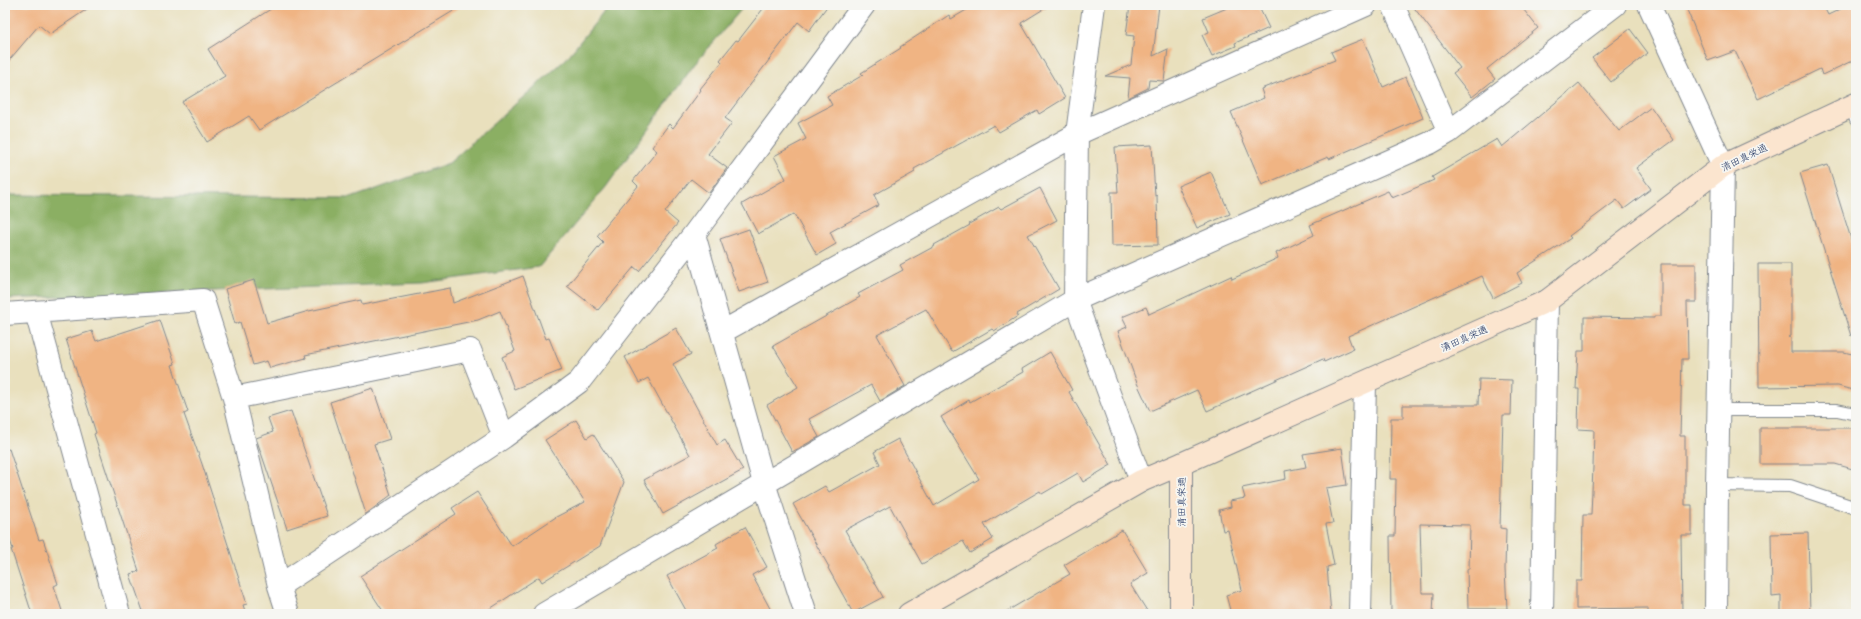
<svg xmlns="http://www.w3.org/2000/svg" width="1861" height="619" font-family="'Balsamiq Sans','Klee One',sans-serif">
<rect width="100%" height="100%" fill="#f6f6f2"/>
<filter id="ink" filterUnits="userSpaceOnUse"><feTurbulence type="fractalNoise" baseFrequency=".025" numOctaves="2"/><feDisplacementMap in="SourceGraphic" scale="8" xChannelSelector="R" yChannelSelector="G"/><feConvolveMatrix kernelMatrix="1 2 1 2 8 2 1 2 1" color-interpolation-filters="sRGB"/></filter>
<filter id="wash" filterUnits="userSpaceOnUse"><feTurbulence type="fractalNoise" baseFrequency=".012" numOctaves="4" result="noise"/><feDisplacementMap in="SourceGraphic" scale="16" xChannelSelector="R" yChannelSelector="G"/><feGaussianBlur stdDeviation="0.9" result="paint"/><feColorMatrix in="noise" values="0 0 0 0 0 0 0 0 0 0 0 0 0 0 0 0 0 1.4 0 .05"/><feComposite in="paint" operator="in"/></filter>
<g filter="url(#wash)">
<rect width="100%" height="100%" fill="#e9e0bd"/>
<!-- forest -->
<path fill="#8baf63" stroke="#536f60" d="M 606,5 L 745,5 L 694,65 L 606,187 L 539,267 L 422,283 L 5,299 L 5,195 L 351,198 L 449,163 L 566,59 L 603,13 Z"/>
<g id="blocks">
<!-- building -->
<path fill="#f0b483" d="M 5,5 L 93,5 L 50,34 L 39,25 L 5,65 Z
M 277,5 L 463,5 L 259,130 L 249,116 L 207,142 L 182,102 L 225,76 L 208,49 Z
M 766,5 L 828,5 L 809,31 L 798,22 L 725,118 L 732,123 L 708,154 L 727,168 L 709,193 L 691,179 L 665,212 L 678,223 L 639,271 L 634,267 L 598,310 L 567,286 L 603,242 L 597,236 L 638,186 L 633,181 L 657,151 L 652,147 L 669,124 L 673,128 L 701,90 L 700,89 L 722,62 L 720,60 L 736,40 L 738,41 Z
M 975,5 L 1050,5 L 1021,23 L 1065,98 L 1039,114 L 1037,110 L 999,132 L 994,125 L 914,169 L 915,172 L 874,195 L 879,205 L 830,232 L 836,244 L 817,255 L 794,214 L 758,234 L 742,204 L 786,179 L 774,156 L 806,139 L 798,123 L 832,105 L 827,96 L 863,75 L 861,73 L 901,48 L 900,47 L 949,15 L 951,19 Z
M 1130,5 L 1159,5 L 1153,56 L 1168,49 L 1164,81 L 1149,80 L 1148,88 L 1128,98 L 1130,78 L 1105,76 L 1131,65 L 1134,36 L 1126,35 Z
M 1234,5 L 1258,5 L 1269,28 L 1235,43 L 1236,46 L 1212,56 L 1202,35 L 1209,32 L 1203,18 Z
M 1412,5 L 1520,5 L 1538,28 L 1487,69 L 1495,79 L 1472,97 L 1453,73 L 1460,68 Z
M 1685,5 L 1823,5 L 1828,15 L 1849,5 L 1856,5 L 1856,59 L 1822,75 L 1820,69 L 1758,99 L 1735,51 L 1708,61 Z
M 1630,29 L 1648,53 L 1611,82 L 1592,58 Z
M 1363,39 L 1383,87 L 1406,77 L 1423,118 L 1329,159 L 1328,157 L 1262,185 L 1231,112 L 1264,98 L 1261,89 L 1335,60 L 1331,52 Z
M 1579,83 L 1619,131 L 1651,107 L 1674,140 L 1636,168 L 1651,189 L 1624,209 L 1617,200 L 1569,236 L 1571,238 L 1517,273 L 1522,283 L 1493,298 L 1482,276 L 1348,336 L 1353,349 L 1324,362 L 1323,359 L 1207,411 L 1197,390 L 1150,411 L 1137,383 L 1118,331 L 1127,327 L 1122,317 L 1146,307 L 1149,314 L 1231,276 L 1232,279 L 1278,258 L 1276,253 L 1314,235 L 1310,225 L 1388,191 L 1392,198 L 1434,180 L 1432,177 L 1497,139 L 1502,147 Z
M 1152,145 L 1155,196 L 1157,195 L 1158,245 L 1112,246 L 1111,192 L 1118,192 L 1115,147 Z
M 1828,165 L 1856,255 L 1856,335 L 1851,336 L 1800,173 Z
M 1211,172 L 1230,214 L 1197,228 L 1178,186 Z
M 1040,188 L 1057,220 L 1028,235 L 1059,289 L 1017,314 L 1018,316 L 994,331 L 992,329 L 952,352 L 926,309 L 877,335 L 905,386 L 880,401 L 871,385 L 809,419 L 819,437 L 792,452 L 767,405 L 798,387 L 773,346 L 860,297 L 858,294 L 903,270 L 900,265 L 935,246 L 934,245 L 970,225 L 969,224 L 999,207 L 1001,209 Z
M 749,229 L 768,282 L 739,292 L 720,239 Z
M 1661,264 L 1696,264 L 1696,302 L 1687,302 L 1688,359 L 1682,359 L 1680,436 L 1685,436 L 1685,505 L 1692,505 L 1692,535 L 1681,535 L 1682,614 L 1648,614 L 1648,608 L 1576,609 L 1576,581 L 1582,581 L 1583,515 L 1591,515 L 1593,467 L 1594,430 L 1578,429 L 1579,389 L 1576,389 L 1578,351 L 1584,351 L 1584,317 L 1654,318 L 1654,316 L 1661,316 Z
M 1758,264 L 1791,264 L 1791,336 L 1788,337 L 1791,338 L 1791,352 L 1844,352 L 1856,355 L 1856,391 L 1838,386 L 1759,387 Z
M 523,276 L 546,339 L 549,338 L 562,370 L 514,389 L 502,357 L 515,351 L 500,311 L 478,320 L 305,355 L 306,358 L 270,368 L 267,361 L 253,365 L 240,322 L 235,324 L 225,289 L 254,280 L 267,323 L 309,311 L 361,300 L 362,305 L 450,288 L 453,303 Z
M 160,320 L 175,364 L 172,365 L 188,412 L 184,414 L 202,464 L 247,604 L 243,605 L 246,614 L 144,614 L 130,574 L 139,571 L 94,434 L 96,433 L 66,339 L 92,331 L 96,341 Z
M 676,328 L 691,354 L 673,364 L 717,445 L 725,440 L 743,470 L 663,514 L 644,480 L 690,455 L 648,378 L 639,383 L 625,357 Z
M 1050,352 L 1072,390 L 1069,392 L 1111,465 L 1083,482 L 1078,473 L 1042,494 L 1040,491 L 984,524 L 993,539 L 970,553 L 963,541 L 922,564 L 890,506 L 845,530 L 883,597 L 853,613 L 828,568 L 829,567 L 793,504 L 825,486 L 829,492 L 880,464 L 874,452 L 898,439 L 934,506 L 979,479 L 941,417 L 969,400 L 970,402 L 1023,372 L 1022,369 Z
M 1479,379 L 1512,380 L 1511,415 L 1503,415 L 1500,528 L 1506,529 L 1505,569 L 1507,609 L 1468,609 L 1467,569 L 1469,569 L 1470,525 L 1420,524 L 1422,593 L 1434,593 L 1433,614 L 1391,614 L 1390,536 L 1395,536 L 1396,479 L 1390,479 L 1391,418 L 1403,418 L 1403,405 L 1478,405 Z
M 373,388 L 390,439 L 374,444 L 391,495 L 366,514 L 330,402 Z
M 291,411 L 327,516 L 287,529 L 256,438 L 273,432 L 268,418 Z
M 576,420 L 587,438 L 593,434 L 624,482 L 600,546 L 542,582 L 539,577 L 482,614 L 385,614 L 360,576 L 456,514 L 452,508 L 477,492 L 512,546 L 556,517 L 585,502 L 545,440 Z
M 1760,428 L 1856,428 L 1856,470 L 1835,464 L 1760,464 Z
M 1342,448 L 1347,485 L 1326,488 L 1333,523 L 1326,524 L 1334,565 L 1327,567 L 1331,614 L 1231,614 L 1226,595 L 1242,590 L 1228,530 L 1223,531 L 1219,510 L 1231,507 L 1230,501 L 1245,498 L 1242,488 L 1286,479 L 1285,471 L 1306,467 L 1303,454 Z
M 9,449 L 39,540 L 43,539 L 58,584 L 54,586 L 63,614 L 32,614 L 11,549 L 13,549 L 5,526 L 5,450 Z
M 745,527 L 767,567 L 752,575 L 773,614 L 688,614 L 667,576 L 718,548 L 716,544 Z
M 1122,530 L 1148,573 L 1130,584 L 1149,614 L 1002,614 L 1070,574 L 1064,565 Z
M 1808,533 L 1810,614 L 1781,614 L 1781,595 L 1772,596 L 1771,534 Z"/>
</g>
</g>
<g filter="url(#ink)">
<use href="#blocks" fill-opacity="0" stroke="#82888e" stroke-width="1"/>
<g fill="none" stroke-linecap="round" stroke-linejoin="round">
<!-- lane casing -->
<g stroke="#82888e" stroke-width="14">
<path id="lane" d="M 1852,106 L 1856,120
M 1718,410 L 1837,410 L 1856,414
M 1717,485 L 1790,486 L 1856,508"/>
</g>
<!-- street casing -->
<g stroke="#82888e" stroke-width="24">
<path id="street" d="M 1094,5 L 1077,134 L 1075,300 L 1141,481
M 1393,5 L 1449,132
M 1649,5 L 1723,166 L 1717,485 L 1716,614
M 694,234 L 764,483 L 806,614
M 36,312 L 119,614
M 5,314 L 203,300 L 234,398 L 279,586 L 288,614
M 722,332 L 1077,134 L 1366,5
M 234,398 L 470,350 L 504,437
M 279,586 L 504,437 L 579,382 L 694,234 L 864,5
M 544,614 L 1075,300 L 1430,143 L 1449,132 L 1615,5
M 1360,614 L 1365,383
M 1542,614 L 1547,301"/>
</g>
<!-- secondary casing -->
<g stroke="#82888e" stroke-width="24">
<path id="secondary" d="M 909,614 L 1141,481 L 1181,464
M 1181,614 L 1181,464 L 1547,301 L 1723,166 L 1856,104"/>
</g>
<!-- lane -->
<use href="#lane" stroke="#fff" stroke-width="12"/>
<!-- street -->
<use href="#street" stroke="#fff" stroke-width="22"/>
<!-- secondary -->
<use href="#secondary" stroke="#fbe5cf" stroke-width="22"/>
</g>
</g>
<g text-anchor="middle" stroke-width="3.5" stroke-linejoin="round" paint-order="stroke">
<!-- street labels -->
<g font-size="10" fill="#1b2f5e" stroke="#f6f6f2">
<text transform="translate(1744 157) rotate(-26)" y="4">清田真栄通</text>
<text transform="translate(1464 338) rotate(-24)" y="4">清田真栄通</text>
<text transform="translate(1181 502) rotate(-90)" y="4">清田真栄通</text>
</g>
</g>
<!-- margin -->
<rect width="1861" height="619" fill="none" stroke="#f6f6f2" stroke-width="20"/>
</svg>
